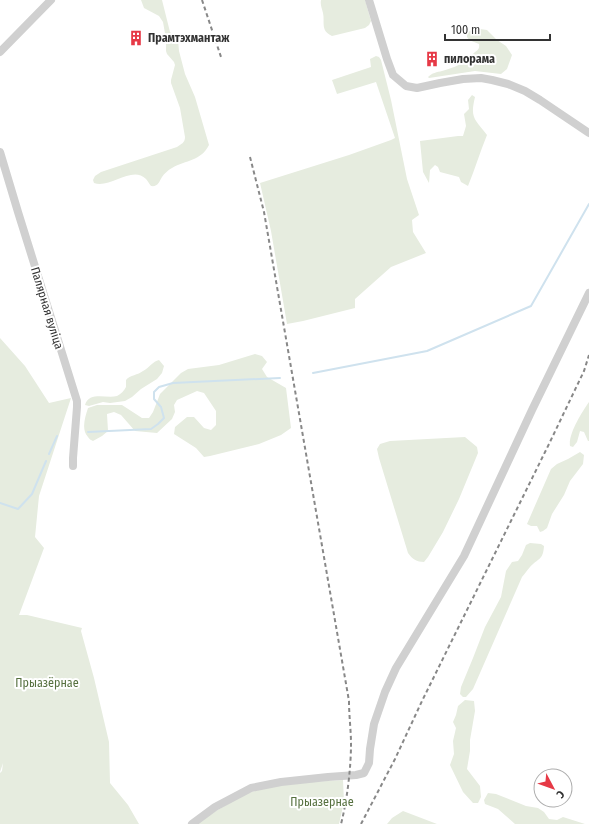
<svg xmlns="http://www.w3.org/2000/svg" width="589" height="824" font-family="'Fira Sans Condensed',sans-serif">
<rect width="100%" height="100%" fill="#fff"/>
<!-- green -->
<path fill="#e6ecdf" d="M 141,0 L 162,0 L 170,32 L 178,40 L 179,51 L 185,74 L 195,97 L 209,145 C 201,161 186,160 172,168 C 168,170 164,174 162,177 C 159,182 158,187 151,186 C 149,184 148,181 146,179 C 132,165 110,189 94,183 L 93,180 L 95,176 L 101,172 L 177,147 C 181,144 185,143 185,137 L 180,108 L 171,83 L 171,80 L 175,65 L 174,62 L 167,54 L 166,51 L 166,39 L 163,22 L 159,16 L 144,8 Z
M 321,0 L 365,0 L 371,21 L 369,25 L 365,28 L 332,36 C 320,31 325,22 323,13 C 322,8 320,5 321,0 Z
M 473,29 L 480,29 L 487,30 L 497,40 L 506,46 L 512,55 L 507,69 L 501,74 L 475,71 L 429,78 L 428,77 C 432,73 437,72 442,71 C 453,68 466,63 473,54 C 477,50 480,50 479,44 L 469,40 L 467,37 L 467,33 Z
M 376,56 L 379,57 L 381,60 L 391,100 L 407,179 L 419,215 L 412,220 L 413,232 L 426,253 L 391,267 L 355,299 L 355,308 L 303,321 L 287,324 L 271,231 L 260,183 L 349,155 L 391,140 L 395,138 L 376,82 L 337,94 L 332,80 L 371,67 L 370,59 Z
M 472,95 L 475,97 C 470,118 474,118 487,135 C 480,152 475,169 468,186 L 461,182 L 459,177 L 440,172 L 438,167 L 435,165 L 430,170 L 429,183 L 423,172 L 420,141 L 458,136 L 463,136 L 466,126 L 464,114 L 469,109 L 468,100 Z
M 0,338 L 25,366 L 49,403 L 71,398 L 39,496 L 35,537 L 44,548 L 19,615 L 27,615 L 82,628 L 81,631 L 94,678 L 109,742 L 110,783 L 128,805 L 139,824 L 0,824 L 0,773 L 2,771 L 3,763 L 0,772 Z
M 255,354 L 262,356 L 267,362 L 262,369 L 267,377 L 286,388 L 291,428 L 281,435 L 259,444 L 210,456 L 204,457 L 196,448 L 174,434 L 175,427 L 187,417 L 194,417 L 204,428 L 211,430 L 216,425 L 216,411 L 204,393 L 197,391 L 177,400 L 174,405 L 175,412 L 172,419 L 157,433 L 135,431 L 121,415 L 114,412 L 107,414 L 108,431 L 102,436 L 93,441 C 91,440 89,439 88,437 C 81,430 85,417 88,408 L 97,405 L 122,405 L 142,418 L 149,418 L 153,412 L 160,394 L 181,373 L 188,369 L 219,365 Z
M 159,360 L 164,366 L 162,373 L 157,379 L 141,389 L 132,397 L 125,401 L 110,403 L 103,402 L 89,406 L 85,405 C 89,391 107,399 117,396 C 121,394 124,391 126,387 L 126,380 C 130,375 138,375 143,371 C 149,368 153,361 159,360 Z
M 589,402 L 589,441 L 588,441 L 584,432 L 580,431 L 577,442 L 573,447 L 570,446 C 568,434 582,412 589,402 Z
M 465,437 L 477,447 L 478,453 L 459,499 L 443,532 L 428,557 L 424,562 C 417,562 412,559 408,553 L 379,458 L 377,449 L 380,444 L 390,441 Z
M 580,452 L 584,455 L 583,464 L 570,481 L 564,495 L 552,514 L 547,528 L 543,531 L 540,532 L 537,526 L 531,526 L 527,524 L 551,469 L 557,464 L 568,459 Z
M 530,543 L 541,544 L 544,546 C 543,561 538,558 530,567 C 527,570 525,574 522,577 L 473,689 L 466,697 L 463,697 L 460,694 L 461,687 L 473,658 L 485,627 L 501,597 L 506,571 L 512,562 L 518,561 L 522,555 L 526,545 Z
M 465,700 L 474,701 L 475,711 L 470,740 L 470,751 L 467,769 L 480,786 L 481,797 L 478,803 L 473,803 L 463,792 L 450,765 L 454,754 L 453,741 L 456,728 L 453,722 L 456,715 L 458,706 Z
M 343,780 L 344,802 L 339,824 L 197,824 L 209,815 L 245,794 L 279,784 Z
M 488,793 L 496,794 L 526,806 L 538,808 L 544,812 L 549,819 L 557,820 L 563,817 L 585,824 L 515,824 L 498,809 L 485,804 L 484,800 Z
M 403,811 L 437,824 L 387,824 L 392,818 Z"/>
<g fill="none" stroke-linecap="round" stroke-linejoin="round">
<!-- stream -->
<path stroke="#cfe2ee" stroke-width="2" d="M 313,373 L 427,351 L 531,306 L 589,204
M 88,432 L 151,429 L 158,424 L 164,418 L 161,407 L 154,399 L 154,392 L 159,387 L 173,383 L 280,378
M 49,454 L 57,436
M 0,503 L 18,509 L 32,494 L 46,461"/>
<!-- minor -->
<path stroke="#d0d0d0" stroke-width="8" d="M 369,0 L 387,59 L 393,75 L 406,86 L 417,88 L 440,83 L 463,79 L 481,78 L 492,80 L 508,84 L 525,91 L 540,100 L 589,133
M 0,52 L 51,0
M 0,152 L 18,212 L 77,401 L 77,407 L 73,458 L 73,466
M 192,824 L 215,807 L 251,788 L 281,782 L 328,777 L 356,775 L 364,773 L 369,763 L 370,749 L 374,724 L 385,692 L 396,668 L 464,556 L 532,410 L 589,293"/>
<!-- rail -->
<path stroke="#888" stroke-width="2" stroke-dasharray="4 3" stroke-linecap="butt" d="M 202,0 L 221,57
M 250,157 L 264,212 L 349,701 C 349,716 351,730 351,744 C 351,768 347,801 341,824
M 361,824 L 395,759 L 422,701 L 549,444 L 584,371 L 589,355"/>
</g>
<!-- icons -->
<defs>
<g id="building-bare" transform="scale(1.2)"><path d="M-4-6H4V6H1V3H-1V6H-4ZM-2.5-4.3h1.7v1.8h-1.7ZM.8-4.3h1.7v1.8H.8ZM-2.5-1h1.7V.8h-1.7ZM.8-1h1.7V.8H.8Z" fill="#e63946" stroke="#fff" stroke-width="2.5" paint-order="stroke"/></g>
</defs>
<g fill-rule="evenodd">
<use href="#building-bare" x="136" y="38"/>
<use href="#building-bare" x="432" y="59"/>
</g>
<g text-anchor="middle" stroke-width="4" stroke-linejoin="round" paint-order="stroke">
<!-- poi labels -->
<g font-size="12" font-weight="bold" fill="#333" stroke="#fff" text-anchor="start">
<text x="148" y="42">Прамтэхмантаж</text>
<text x="444" y="63">пилорама</text>
</g>
<!-- street labels -->
<g font-size="12" fill="#333" stroke="#fff">
<text transform="translate(47 308) rotate(73)" y="4">Палярная вуліца</text>
</g>
<!-- park labels -->
<g font-size="12" fill="#56703f" stroke="#fff">
<text x="47" y="687">Прыазёрнае</text>
<text x="322" y="806">Прыазернае</text>
</g>
</g>
<!-- north arrow -->
<g transform="translate(553 788) rotate(131)"><circle r="19" fill="#ffffff" stroke="#adadad"/>
<path d="M0-3L7 15L0 10L-7 15Z" fill="#e63946"/>
<text y="-6" font-size="11" font-weight="bold" text-anchor="middle" fill="#333333">С</text>
</g>
<!-- scale -->
<path d="M445 34v6h105v-6" fill="none" stroke="#333333" stroke-width="2"/>
<text x="451" y="34" font-size="12" fill="#333333" stroke="#ffffff" stroke-width="3" paint-order="stroke">100 m</text>
</svg>
